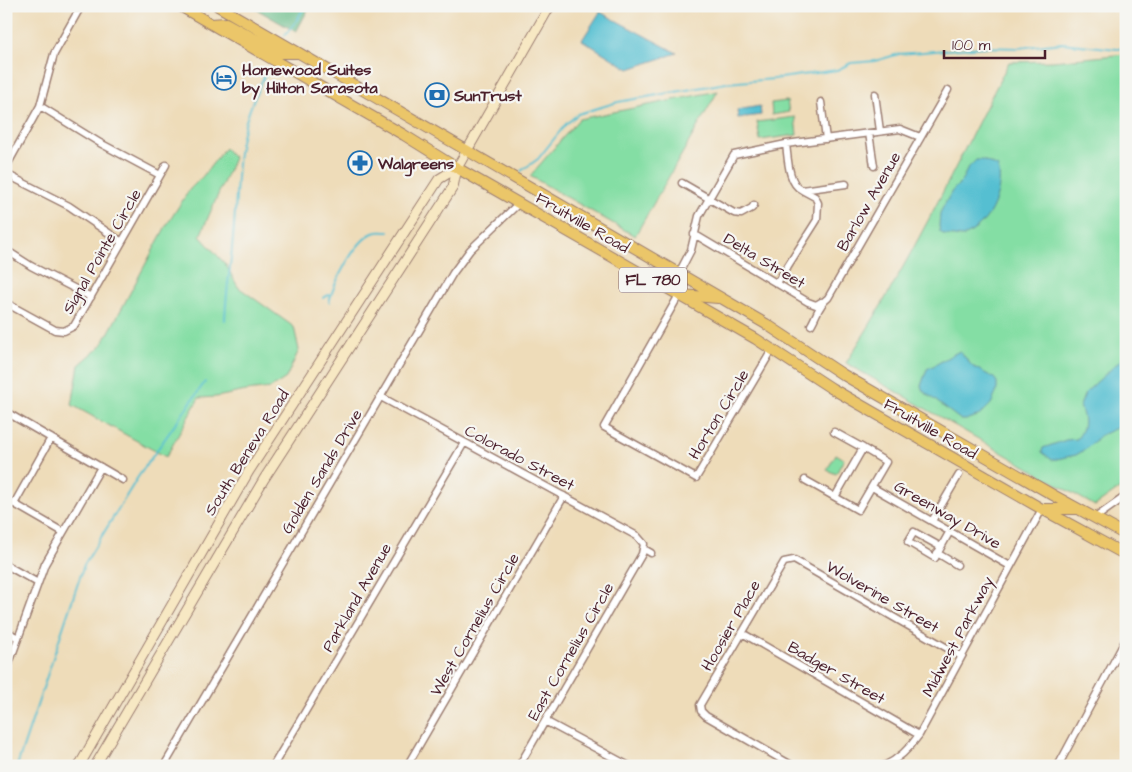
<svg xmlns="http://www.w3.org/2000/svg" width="1132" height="772" font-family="'Architects Daughter',sans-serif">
<rect width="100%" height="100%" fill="#f6f6f2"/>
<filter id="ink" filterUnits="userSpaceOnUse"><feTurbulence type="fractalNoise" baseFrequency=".02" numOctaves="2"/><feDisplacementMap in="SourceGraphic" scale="10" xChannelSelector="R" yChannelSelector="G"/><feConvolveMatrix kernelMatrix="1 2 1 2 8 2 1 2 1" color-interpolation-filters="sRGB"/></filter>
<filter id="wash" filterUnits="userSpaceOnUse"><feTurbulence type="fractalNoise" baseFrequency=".0096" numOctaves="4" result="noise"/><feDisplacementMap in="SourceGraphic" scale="20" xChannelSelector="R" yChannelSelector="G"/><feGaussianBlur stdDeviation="1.12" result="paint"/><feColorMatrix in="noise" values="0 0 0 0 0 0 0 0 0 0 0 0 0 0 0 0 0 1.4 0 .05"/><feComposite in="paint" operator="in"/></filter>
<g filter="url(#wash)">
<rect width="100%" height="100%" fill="#eedcb9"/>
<!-- green -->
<path fill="#84dea4" stroke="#677e68" d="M 1126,54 L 1126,484 L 1095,506 L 846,363 C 908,267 957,163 1009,62 L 1053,61 Z
M 718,91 L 635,236 L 530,176 L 579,119 Z
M 787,101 L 789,112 L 772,115 L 771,103 Z
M 795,117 L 797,135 L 760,140 L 757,122 Z
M 225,148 L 234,158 L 200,236 L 226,265 L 238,287 L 294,327 L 299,350 L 286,378 L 271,388 L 246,391 L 216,397 L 199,398 L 166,457 L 72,405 L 79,365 L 102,345 L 166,226 L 190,189 L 203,176 Z
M 836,454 L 844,459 L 836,474 L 827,470 Z"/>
<!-- forest -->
<path fill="#6bbd8a" stroke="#5a6e5a" d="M 251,6 L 310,6 L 296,32 Z"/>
<!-- water -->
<path fill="#55bfd1" stroke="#506f7e" d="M 600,12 L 677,53 L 629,69 L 582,40 Z
M 760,106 L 761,115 L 738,118 L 737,110 Z
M 976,160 L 983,160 L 998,167 C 1003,186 994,212 980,225 C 975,230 969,233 963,237 L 945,235 L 940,232 L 939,226 L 940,213 L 952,191 L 961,182 L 968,168 Z
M 960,351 L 972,366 L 994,378 L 997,382 L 997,391 L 991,404 L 980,415 L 966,420 L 961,420 L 923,391 L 921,386 L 927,369 C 939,364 948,356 960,351 Z
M 1124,357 L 1126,358 L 1126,408 L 1119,427 L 1101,435 L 1086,449 L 1076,455 L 1052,460 L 1042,452 L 1043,448 L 1066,440 L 1077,439 C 1086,426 1085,420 1080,406 L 1085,393 Z"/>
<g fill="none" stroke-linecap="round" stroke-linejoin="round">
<!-- stream -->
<path stroke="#55bfd1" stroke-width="2" d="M 285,35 L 295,23 L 305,6
M 521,171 L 538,159 L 565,125 L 578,114 L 618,102 L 726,83 L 774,79 L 837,70 L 851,63 L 875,61 L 899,54 L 983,47 L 1018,48 L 1062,43 L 1117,49 L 1126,48
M 323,298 L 329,295
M 329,302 C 334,283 354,242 373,233 C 378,231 384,232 389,232
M 225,320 C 226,292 231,265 233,237 C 236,209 236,181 239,153 C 243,123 255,93 269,67
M 17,766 L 84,565 L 138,477 L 205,382"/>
</g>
</g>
<g filter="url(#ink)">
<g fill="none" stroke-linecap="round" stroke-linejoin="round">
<!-- minor casing -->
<g stroke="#9c7e72" stroke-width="9">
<path id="minor" d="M 875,94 L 880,131
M 821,102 L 826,139
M 40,106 L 100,143 L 160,175
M 869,133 L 874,166
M 786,144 C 788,158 788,184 802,190 L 846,184
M 6,167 L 40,106 L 54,54 L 81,6
M 6,174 L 69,206 L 122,242
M 682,183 L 734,213 L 741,214 L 752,208 L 754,205
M 694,234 L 808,302 L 816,305 L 821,302
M 6,250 L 31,266 L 91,297
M 679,273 L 691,250 L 699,216 L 734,155 L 786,144 L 900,129 L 920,137
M 777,283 L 817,220 L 818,203 L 815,197 L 802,190
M 679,295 L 604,427 L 696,478 L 772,350
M 6,303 L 55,330 L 64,331 L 74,326 L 166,165
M 811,325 C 817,315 819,304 828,298 L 948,90
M 381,397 L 637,536 L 644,544 L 642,554 L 519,766
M 6,412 L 123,480
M 834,432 L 863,448
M 863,448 L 886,462 L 858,510 L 835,497 Z
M 805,480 L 835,497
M 872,487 L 1010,566
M 6,499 L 63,532
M 14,504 L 51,438
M 1095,518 L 1126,496
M 932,521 L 959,475
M 941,547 L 914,532 L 908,542 L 935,558 L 950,531
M 644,549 L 651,553
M 937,553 L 957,565
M 6,565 L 38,583
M 6,631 L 18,638
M 742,633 L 919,735
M 6,672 L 45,564 L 101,467
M 545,721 L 629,766
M 164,766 L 453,273 L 470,250 L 519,203
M 273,766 L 464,443
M 407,766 L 564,496
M 793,766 L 706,716 L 701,711 L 700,705 L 784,562 L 794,560 L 961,656
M 884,766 C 899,759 910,748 919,735 L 1042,509
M 1058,766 L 1126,639"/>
</g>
<!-- secondary casing -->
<g stroke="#9c7e72" stroke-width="11">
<path id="secondary" d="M 79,766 L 249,471 L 439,179 L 457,168
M 95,766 L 264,479 L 453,187 L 457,168 L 550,6"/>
</g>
<!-- primary casing -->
<g stroke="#9c7e72" stroke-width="12">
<path id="primary" d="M 180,6 L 404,135 L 457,168 L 756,339 L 831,388 L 1042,509 L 1126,555
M 218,6 L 766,324 L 842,374 L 1053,495 L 1126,535
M 211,24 L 226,23 L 280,53 L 298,53
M 642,273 L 678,273
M 682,295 L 718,298
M 1043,509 L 1078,509"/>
</g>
<!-- minor -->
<use href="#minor" stroke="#fff" stroke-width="6"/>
<!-- secondary -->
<use href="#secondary" stroke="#f7e8c3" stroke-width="9"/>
<!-- primary -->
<use href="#primary" stroke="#ebc669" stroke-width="10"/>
</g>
</g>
<!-- icons -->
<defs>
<g id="hotel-ring" transform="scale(1.25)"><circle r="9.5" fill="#f6f6f2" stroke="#1f6fb2" stroke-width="1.5"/><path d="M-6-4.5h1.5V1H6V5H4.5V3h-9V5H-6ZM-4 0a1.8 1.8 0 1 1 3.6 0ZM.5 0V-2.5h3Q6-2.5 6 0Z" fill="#1f6fb2"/></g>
<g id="bank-ring" transform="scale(1.25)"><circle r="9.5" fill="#f6f6f2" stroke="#1f6fb2" stroke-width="1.5"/><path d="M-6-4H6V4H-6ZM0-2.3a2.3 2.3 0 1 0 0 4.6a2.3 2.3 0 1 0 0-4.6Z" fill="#1f6fb2"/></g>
<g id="pharmacy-ring" transform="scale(1.25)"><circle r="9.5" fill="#f6f6f2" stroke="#1f6fb2" stroke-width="1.5"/><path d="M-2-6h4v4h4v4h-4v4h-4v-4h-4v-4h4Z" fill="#1f6fb2"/></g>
</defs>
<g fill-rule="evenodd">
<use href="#hotel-ring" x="224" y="78"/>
<use href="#bank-ring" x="437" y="95"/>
<use href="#pharmacy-ring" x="360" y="163"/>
</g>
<g text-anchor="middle" stroke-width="4.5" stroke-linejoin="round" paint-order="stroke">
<!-- shield labels -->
<rect fill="#f6f6f2" stroke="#7e6067" stroke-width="1" x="619" y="267.5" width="68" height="25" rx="4"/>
<g font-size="15" font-weight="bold" fill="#4a1f2b">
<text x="653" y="285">FL 780</text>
</g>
<!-- poi labels -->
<g font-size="16" font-weight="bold" fill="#4a1f2b" stroke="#f6f6f2" text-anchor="start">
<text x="242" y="75">Homewood Suites<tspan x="242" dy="18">by Hilton Sarasota</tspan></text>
<text x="454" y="101">SunTrust</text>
<text x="378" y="169">Walgreens</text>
</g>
<!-- street labels -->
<g font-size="16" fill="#4a1f2b" stroke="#f6f6f2">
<text transform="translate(868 201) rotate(-60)" y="6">Barlow Avenue</text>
<text transform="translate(583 222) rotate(30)" y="6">Fruitville Road</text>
<text transform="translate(101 251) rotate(-60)" y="6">Signal Pointe Circle</text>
<text transform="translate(765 260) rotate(31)" y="6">Delta Street</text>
<text transform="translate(718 414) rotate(-59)" y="6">Horton Circle</text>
<text transform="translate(931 428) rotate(30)" y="6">Fruitville Road</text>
<text transform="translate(246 452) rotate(-58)" y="6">South Beneva Road</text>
<text transform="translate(520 457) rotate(28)" y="6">Colorado Street</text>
<text transform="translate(321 471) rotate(-59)" y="6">Golden Sands Drive</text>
<text transform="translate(948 514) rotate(30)" y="6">Greenway Drive</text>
<text transform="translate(883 596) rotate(30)" y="6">Wolverine Street</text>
<text transform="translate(356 597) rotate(-60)" y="6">Parkland Avenue</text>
<text transform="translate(474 624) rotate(-60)" y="6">West Cornelius Circle</text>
<text transform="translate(730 625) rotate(-60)" y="6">Hoosier Place</text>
<text transform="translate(957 636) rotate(-62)" y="6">Midwest Parkway</text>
<text transform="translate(570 651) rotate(-60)" y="6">East Cornelius Circle</text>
<text transform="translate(837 672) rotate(30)" y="6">Badger Street</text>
</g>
</g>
<!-- margin -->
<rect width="1132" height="772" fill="none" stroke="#f6f6f2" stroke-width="25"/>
<!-- scale -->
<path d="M944 50v8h101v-8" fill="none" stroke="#4a1f2b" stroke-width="2.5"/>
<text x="952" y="50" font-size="15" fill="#4a1f2b" stroke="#f6f6f2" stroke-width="4" paint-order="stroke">100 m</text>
</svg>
